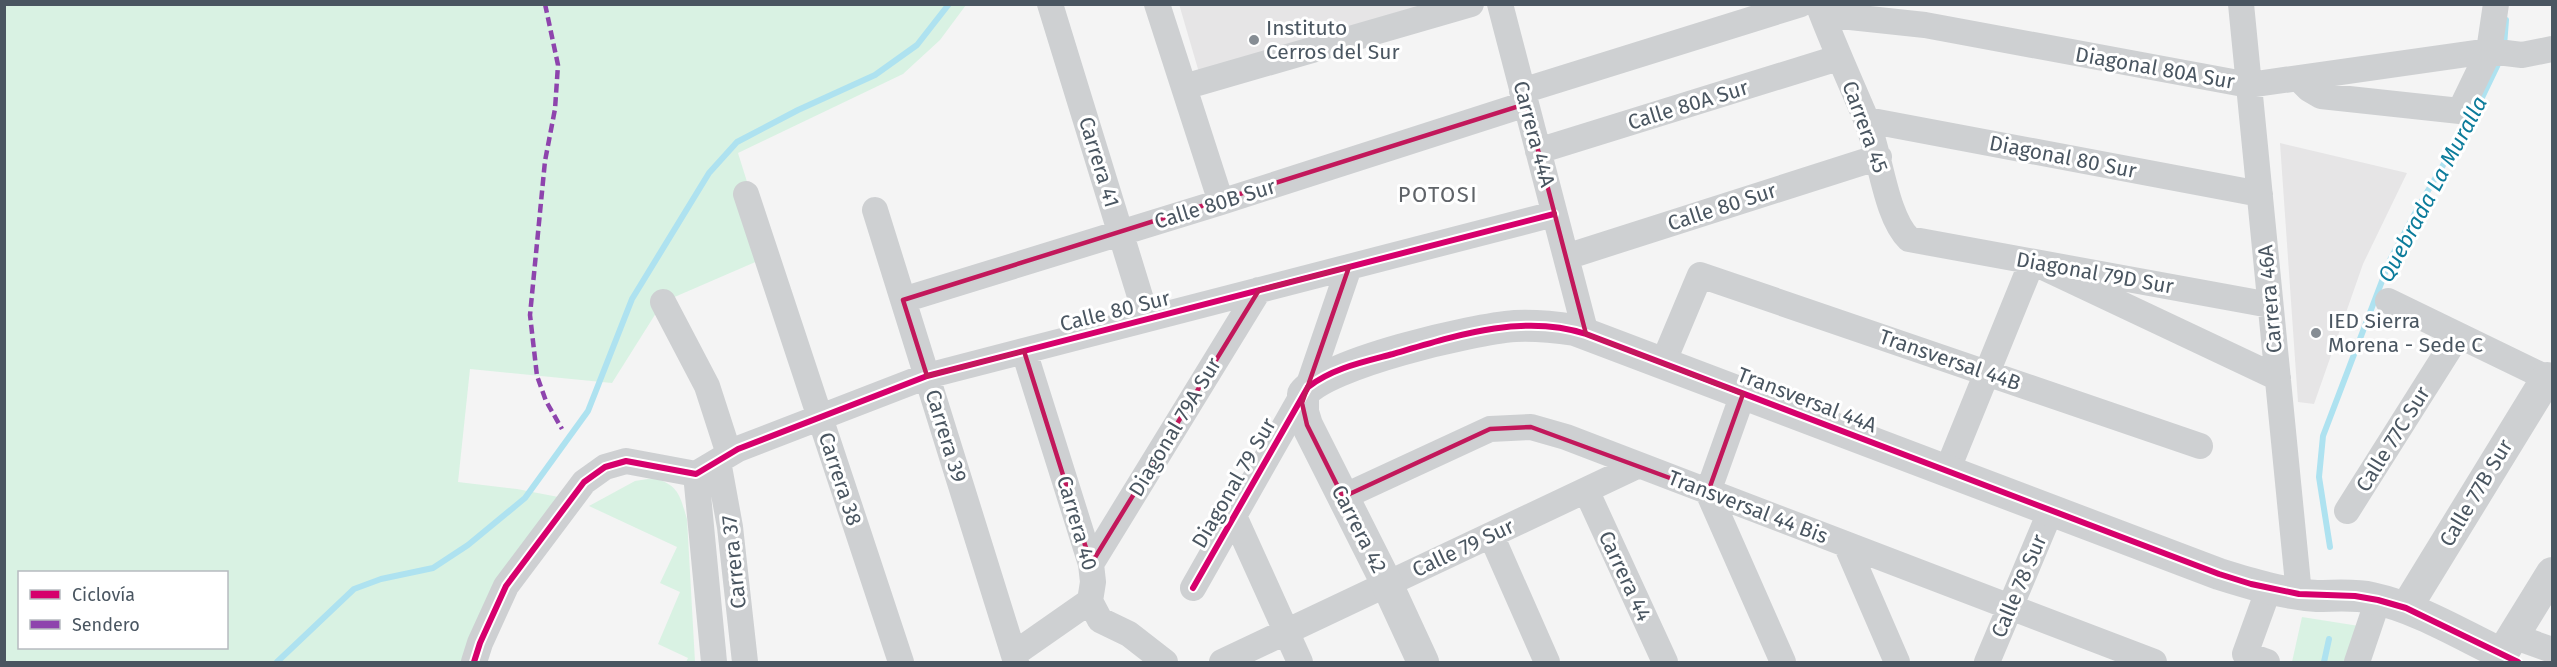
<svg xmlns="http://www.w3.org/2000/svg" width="2557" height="667" font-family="'Fira Sans',sans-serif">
<rect width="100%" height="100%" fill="#f4f4f4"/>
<!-- education -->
<path fill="#e6e5e6" d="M 1179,4 L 1438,5 L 1200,76 Z
M 2280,143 L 2407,173 L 2363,264 L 2314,404 L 2298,402 Z"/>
<!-- green -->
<path fill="#d9f2e3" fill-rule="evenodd" d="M 4,5 L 966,5 L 940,40 L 903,74 L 738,153 L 748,185 L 760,260 L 663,302 L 612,383 L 470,369 L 458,482 L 517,489 L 579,501 C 544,549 501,603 487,662 L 5,662 ZM 20,572 L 226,572 L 226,648 L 20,648 Z
M 654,478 C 679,485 680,496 687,519 L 695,662 L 686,662 L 688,658 L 658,644 L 680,592 L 660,583 L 677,547 L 589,506 L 635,481 Z
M 2302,617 L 2359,626 L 2349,662 L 2292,662 Z"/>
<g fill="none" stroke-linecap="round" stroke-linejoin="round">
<!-- stream -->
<path stroke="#aee2f0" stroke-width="6" d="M 2504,46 L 2506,20
M 2330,547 L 2319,477 L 2323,436 L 2390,260 L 2420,204 L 2477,108 L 2501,58
M 277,662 L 354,589 L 381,579 L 433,568 L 468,545 L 525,498 L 588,411 L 632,299 L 709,173 L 737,142 L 798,110 L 875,75 L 917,45 L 949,4
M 2324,662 L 2329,639"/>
<!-- minor -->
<path stroke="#ced0d2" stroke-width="26" d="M 1050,4 L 1147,319
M 1157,4 L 1221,202
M 1500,4 L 1586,334
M 1818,4 C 1833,44 1850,81 1866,119 C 1880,152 1885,216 1909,239 L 2270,305
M 2241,4 L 2299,594
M 1822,14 L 1925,25 L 2249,85 L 2489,51 L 2522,55 L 2552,49
M 2299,79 L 2309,89 L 2321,96 L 2460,111 L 2489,51 L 2496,4
M 1184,87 L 1471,4
M 1522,91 L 1801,4
M 1867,120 L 2260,194
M 1538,151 L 1838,58
M 746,194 L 901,662
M 875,210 L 1016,662
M 1566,257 L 1879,157
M 903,300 L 1221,202 L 1526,104
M 2388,301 L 2547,378
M 663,302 L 707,386 L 729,454
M 1024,351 L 1091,564 L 1093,582 L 1090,601 L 1100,620 L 1129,634 L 1165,662
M 1663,363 L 1700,275 L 2200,446
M 1308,387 L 1349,267
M 1743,394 L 1708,492 L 1783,662
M 718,461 L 730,527 L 745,662
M 1947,471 L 2032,262 L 2278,378
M 696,474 L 714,662
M 1586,490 L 1665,662
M 1343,497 L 1490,429 L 1531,427 L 1566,437 L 2154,662
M 2347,511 L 2458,335
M 1234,516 L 1300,662
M 1491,535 L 1547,662
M 1846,544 L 1897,662
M 1091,564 L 1259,290
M 1193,588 L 1303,394
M 2513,636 L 2552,650
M 1014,654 L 1090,601
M 474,662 L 480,643 L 506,586 L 584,482 L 605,467 L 626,461 L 696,474 L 738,449 L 927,376 L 1554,214
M 1222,662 L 1639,465
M 1987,662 L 2051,510
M 2267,662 L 2245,654 L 2269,588
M 2357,662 L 2378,600"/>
<!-- tertiary -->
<path stroke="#ced0d2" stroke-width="32" d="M 2406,608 L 2547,378 L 2552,381
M 1423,662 L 1387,584 L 1307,425 L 1303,412 L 1303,394 C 1325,363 1474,329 1515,326 C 1535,325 1555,327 1575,330 L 2219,574 C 2251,584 2284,594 2317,596 C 2336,596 2354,594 2372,598 C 2418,608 2460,634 2502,654 L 2552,573"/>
<!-- quiet -->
<path stroke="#8e44ad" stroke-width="4.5" stroke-dasharray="9 4.5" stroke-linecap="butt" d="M 545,4 L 558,65 L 555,109 L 545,161 L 530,315 L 537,376 L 546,401 L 562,429"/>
<!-- cycleway casing -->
<g stroke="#fff" stroke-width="10">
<path id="cycleway" d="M 1193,588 L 1308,387 C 1333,368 1363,362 1393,354 C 1454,336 1523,313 1586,334 L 2219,574 L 2251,584 L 2299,594 L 2355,596 L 2378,600 L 2406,608 L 2518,662
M 474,662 L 480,643 L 506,586 L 584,482 L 605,467 L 626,461 L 696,474 L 738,449 L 927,376 L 1554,214"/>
</g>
<!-- cycleway -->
<use href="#cycleway" stroke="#d6006c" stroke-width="6"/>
</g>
<!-- marked area -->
<path fill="none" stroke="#c2185b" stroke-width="4.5" stroke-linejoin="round" d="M 1526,104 L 1586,334 L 1743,394 L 1708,492 L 1531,427 L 1490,429 L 1343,497 L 1307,425 L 1302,403 L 1349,267 L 1259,290 L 1091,564 L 1024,351 L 927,376 L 903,300 Z"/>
<!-- markers -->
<g fill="#868d94" stroke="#fff" stroke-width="2">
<circle cx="1254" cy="40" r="6"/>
<circle cx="2316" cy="333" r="6"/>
</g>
<g text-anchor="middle" stroke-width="6" stroke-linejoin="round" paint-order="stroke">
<!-- poi labels -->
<g font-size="21" fill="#4a5661" stroke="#fff" text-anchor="start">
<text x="1266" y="35">Instituto<tspan x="1266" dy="24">Cerros del Sur</tspan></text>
<text x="2328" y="328">IED Sierra<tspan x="2328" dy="24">Morena - Sede C</tspan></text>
</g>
<!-- street labels -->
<g font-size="21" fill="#4a5661" stroke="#fff">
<text transform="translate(2155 68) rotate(10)" y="7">Diagonal 80A Sur</text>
<text transform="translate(1688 105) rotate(-17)" y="7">Calle 80A Sur</text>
<text transform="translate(1865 127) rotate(70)" y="7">Carrera 45</text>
<text transform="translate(1534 134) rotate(75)" y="7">Carrera 44A</text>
<text transform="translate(2063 157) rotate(11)" y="7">Diagonal 80 Sur</text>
<text transform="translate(1099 162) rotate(73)" y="7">Carrera 41</text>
<text transform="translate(1215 204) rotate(-17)" y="7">Calle 80B Sur</text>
<text transform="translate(1722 207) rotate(-18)" y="7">Calle 80 Sur</text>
<text transform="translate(2095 273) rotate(10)" y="7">Diagonal 79D Sur</text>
<text transform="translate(2270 299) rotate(-95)" y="7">Carrera 46A</text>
<text transform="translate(1115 311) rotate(-14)" y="7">Calle 80 Sur</text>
<text transform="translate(1950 360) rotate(19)" y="7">Transversal 44B</text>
<text transform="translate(1807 400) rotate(21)" y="7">Transversal 44A</text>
<text transform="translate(1175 427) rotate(-59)" y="7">Diagonal 79A Sur</text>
<text transform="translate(946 436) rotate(73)" y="7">Carrera 39</text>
<text transform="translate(2393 439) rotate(-58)" y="7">Calle 77C Sur</text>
<text transform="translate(840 479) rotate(72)" y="7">Carrera 38</text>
<text transform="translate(1234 483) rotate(-60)" y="7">Diagonal 79 Sur</text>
<text transform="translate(2476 493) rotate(-59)" y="7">Calle 77B Sur</text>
<text transform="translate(1748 507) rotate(21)" y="7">Transversal 44 Bis</text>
<text transform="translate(1077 523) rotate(74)" y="7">Carrera 40</text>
<text transform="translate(1359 529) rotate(63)" y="7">Carrera 42</text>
<text transform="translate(1463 548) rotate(-25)" y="7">Calle 79 Sur</text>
<text transform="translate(734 562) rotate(-96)" y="7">Carrera 37</text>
<text transform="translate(1625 576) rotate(65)" y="7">Carrera 44</text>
<text transform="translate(2019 586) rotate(-67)" y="7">Calle 78 Sur</text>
</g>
<!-- water labels -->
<g font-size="22" font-style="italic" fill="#0c7c9b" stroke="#fff">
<text transform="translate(2432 189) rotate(-62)" y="8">Quebrada La Muralla</text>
</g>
<!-- neighbourhood labels -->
<g font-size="22" letter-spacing="1.5" fill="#5f6368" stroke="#fff">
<text x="1438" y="202">POTOSI</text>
</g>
</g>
<!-- border -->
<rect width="2557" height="667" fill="none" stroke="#4a5661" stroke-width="12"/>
<!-- legend -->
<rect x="18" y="571" width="210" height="78" fill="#ffffff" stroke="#b7bbc0" stroke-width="1.5"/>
<rect x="30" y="590" width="30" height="9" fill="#d6006c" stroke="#b7bbc0" stroke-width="1.5"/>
<text x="72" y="601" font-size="18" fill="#4a5661">Ciclovía</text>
<rect x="30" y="620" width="30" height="9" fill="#8e44ad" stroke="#b7bbc0" stroke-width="1.5"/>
<text x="72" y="631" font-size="18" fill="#4a5661">Sendero</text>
</svg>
